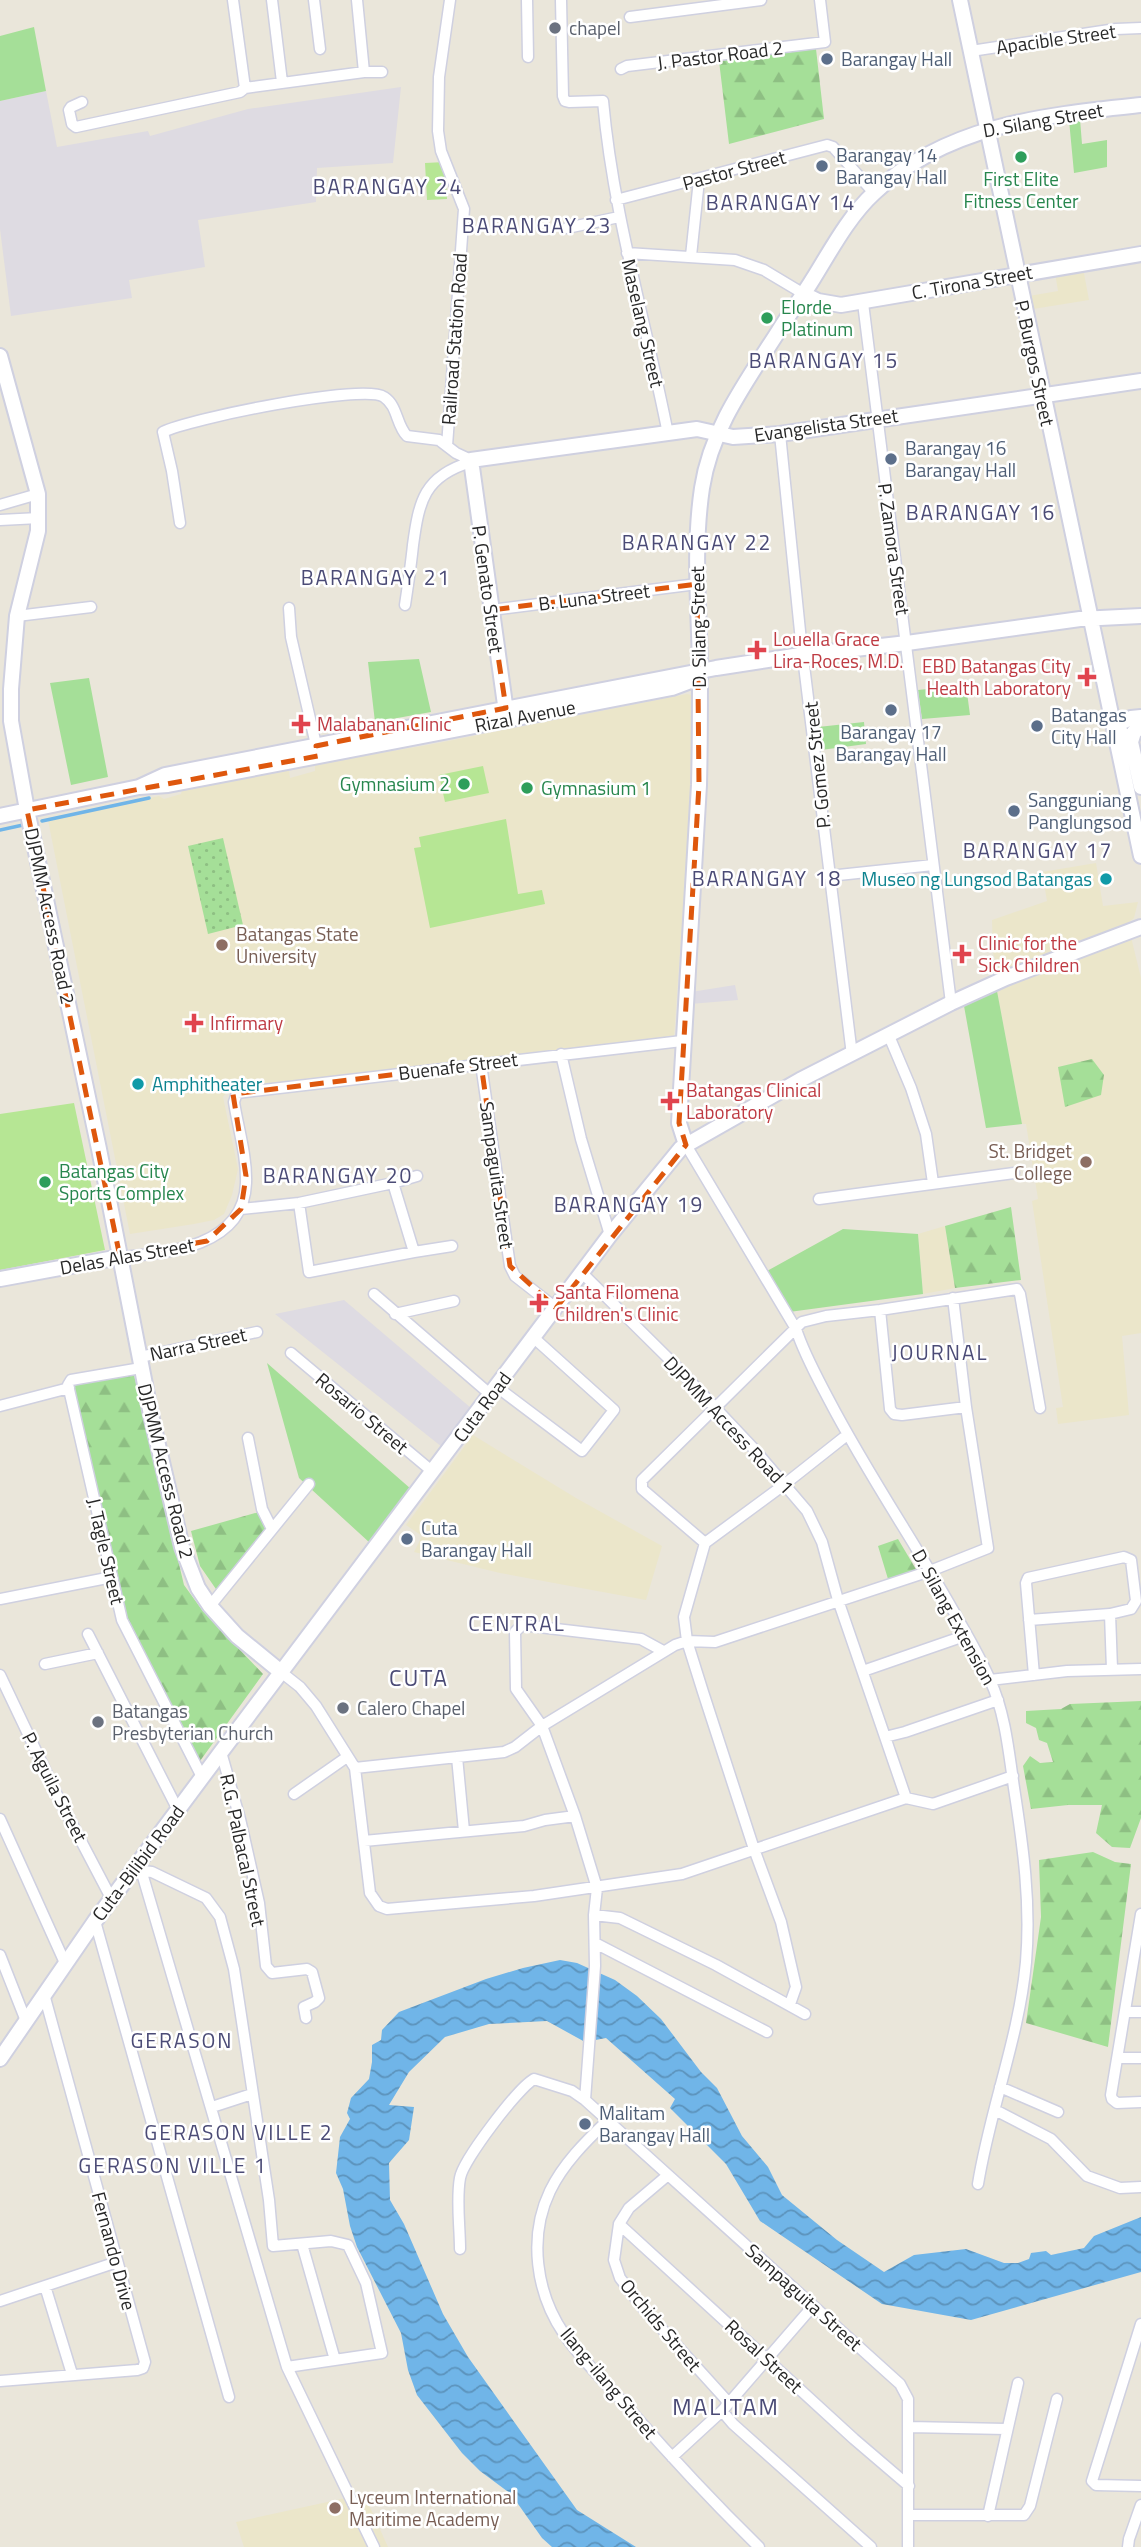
<svg xmlns="http://www.w3.org/2000/svg" width="1141" height="2547" font-family="'Titillium Web',sans-serif">
<defs>
<pattern id="forest-firs" width="22" height="20" patternUnits="userSpaceOnUse" patternTransform="scale(1.75)"><rect width="22" height="20" fill="#a5df98"/><path d="M5 1l3.5 6h-7zM16 11l3.5 6h-7z" fill="#8ebf83"/></pattern>
<pattern id="park-dots" width="8" height="8" patternUnits="userSpaceOnUse" patternTransform="scale(1.75)"><rect width="8" height="8" fill="#a5df98"/><path d="M2 2h.1M6 6h.1" fill="none" stroke="#8ebf83" stroke-width="1.8" stroke-linecap="round"/></pattern>
<pattern id="water-waves" width="16" height="10" patternUnits="userSpaceOnUse" patternTransform="scale(1.75)"><rect width="16" height="10" fill="#70b5e8"/><path d="M0 5q4-4 8 0t8 0" fill="none" stroke="#5c93bc"/></pattern>
</defs>
<rect width="100%" height="100%" fill="#eae6da"/>
<!-- industrial -->
<path fill="#dedbe2" d="M 401,87 L 393,163 L 317,168 L 316,202 L 198,220 L 205,267 L 129,280 L 132,298 L 11,316 L 0,229 L 0,101 L 46,91 L 57,147 L 148,131 L 150,136 L 248,109 Z
M 735,985 L 738,1000 L 690,1004 L 691,992 Z
M 344,1300 L 471,1408 L 442,1447 L 275,1314 Z"/>
<!-- education -->
<path fill="#ebe6ca" d="M 1083,268 L 1089,300 L 1033,309 L 1029,296 L 1058,291 L 1055,273 Z
M 687,694 L 692,695 L 690,809 L 674,1037 L 228,1091 L 223,1097 L 238,1169 L 232,1195 L 224,1214 L 214,1220 L 194,1224 L 130,1234 L 48,820 L 159,796 L 164,799 L 181,794 L 182,790 L 289,770 L 290,778 L 315,771 L 315,764 L 428,745 Z
M 1096,863 L 1103,906 L 1138,902 L 1134,918 L 1123,927 L 1000,973 L 993,953 L 992,920 L 1047,901 L 1042,872 Z
M 1131,937 L 1141,978 L 1141,1333 L 1122,1336 L 1129,1415 L 1058,1424 L 1056,1408 L 1063,1407 L 1032,1201 L 1038,1199 L 1026,1124 L 1022,1124 L 997,991 Z
M 945,1226 L 955,1288 L 923,1294 L 918,1234 Z
M 473,1435 L 576,1498 L 662,1546 L 646,1600 L 500,1573 L 414,1552 L 422,1536 L 406,1525 Z
M 364,2494 L 388,2547 L 244,2547 L 236,2522 Z"/>
<!-- grass -->
<path fill="#a5df98" d="M 34,27 L 46,91 L 0,101 L 0,36 Z
M 1080,119 L 1082,144 L 1107,140 L 1107,167 L 1074,173 L 1069,120 Z
M 419,659 L 431,712 L 375,722 L 368,662 Z
M 89,678 L 108,777 L 71,785 L 50,683 Z
M 966,685 L 970,715 L 922,719 L 918,690 Z
M 864,722 L 866,744 L 821,750 L 818,727 Z
M 997,991 L 1022,1124 L 986,1128 L 964,1006 Z
M 843,1229 L 918,1234 L 923,1294 L 789,1312 L 767,1271 Z
M 267,1363 L 411,1489 L 370,1543 L 299,1478 Z"/>
<!-- forest -->
<path fill="url(#forest-firs)" d="M 816,49 L 824,119 L 729,144 L 719,61 Z
M 1092,1059 L 1104,1075 L 1101,1095 L 1065,1107 L 1058,1067 Z
M 1011,1207 L 1021,1280 L 955,1288 L 945,1226 Z
M 134,1375 L 184,1585 L 202,1610 L 263,1674 L 200,1761 L 125,1613 L 73,1384 Z
M 259,1512 L 269,1530 L 218,1592 L 200,1566 L 191,1531 Z
M 898,1539 L 917,1571 L 888,1579 L 878,1546 Z
M 1141,1701 L 1141,1818 L 1130,1848 L 1112,1847 L 1096,1833 L 1102,1805 L 1068,1805 L 1031,1809 L 1023,1766 L 1030,1756 L 1040,1763 L 1053,1762 L 1047,1743 L 1039,1740 L 1036,1728 L 1026,1723 L 1026,1711 L 1061,1709 L 1070,1704 Z
M 1093,1852 L 1115,1862 L 1131,1864 L 1108,2047 L 1026,2023 L 1041,1917 L 1039,1860 Z"/>
<!-- park -->
<path fill="url(#park-dots)" d="M 223,838 L 243,925 L 208,934 L 188,846 Z"/>
<!-- pitch -->
<path fill="#b6e694" d="M 445,162 L 447,199 L 427,200 L 425,163 Z
M 483,766 L 489,793 L 445,802 L 439,775 Z
M 506,819 L 518,894 L 542,890 L 545,904 L 430,928 L 414,848 L 421,847 L 419,837 Z
M 74,1103 L 105,1250 L 0,1270 L 0,1114 Z"/>
<!-- water -->
<path fill="url(#water-waves)" d="M 560,1960 L 577,1963 L 615,1980 L 637,1996 L 661,2019 L 701,2072 L 717,2088 L 742,2136 L 768,2167 L 782,2195 L 837,2240 L 884,2272 L 914,2255 L 966,2249 L 1004,2263 L 1018,2263 L 1029,2259 L 1031,2253 L 1046,2251 L 1051,2255 L 1084,2248 L 1094,2236 L 1141,2217 L 1141,2272 L 971,2320 L 882,2304 L 760,2221 L 726,2164 L 670,2108 L 675,2099 L 606,2038 L 585,2042 L 547,2021 L 489,2024 L 445,2037 L 409,2072 L 389,2105 L 414,2107 L 409,2140 L 389,2163 L 390,2200 L 404,2224 L 443,2314 L 468,2357 L 577,2510 L 636,2547 L 552,2547 L 542,2538 L 511,2494 L 480,2471 L 462,2453 L 417,2395 L 408,2370 L 401,2333 L 357,2247 L 350,2226 L 343,2189 L 336,2173 L 340,2137 L 350,2119 L 347,2113 L 351,2098 L 369,2079 L 372,2062 L 372,2045 L 381,2040 L 382,2030 L 399,2012 L 486,1979 L 523,1968 Z"/>
<g fill="none" stroke-linecap="round" stroke-linejoin="round">
<!-- stream -->
<path stroke="#70b5e8" stroke-width="3.5" d="M 42,821 L 149,798
M 0,830 L 23,825"/>
<!-- street casing -->
<g stroke="#cfd0e0" stroke-width="13">
<path id="street" d="M 272,0 L 282,82
M 314,0 L 320,49
M 527,0 L 528,57
M 561,0 L 563,96 L 565,101 L 569,102 L 603,101 C 613,214 646,322 668,434
M 630,17 L 761,0
M 971,51 L 1116,29 L 1141,28
M 621,69 L 627,66 L 825,42 L 820,0
M 364,72 L 382,72
M 245,88 L 364,72 L 357,0
M 82,102 L 71,107 L 69,110 L 72,124 L 76,127 L 240,92 L 245,88 L 233,0
M 616,200 L 827,145 L 833,147 L 874,193
M 567,228 L 619,217
M 627,253 L 735,260 L 764,270 L 804,294
M 691,256 L 699,180
M 863,303 L 951,1003
M 780,434 L 801,641 L 852,1055
M 447,446 L 464,209 L 441,151 L 438,131 L 439,77 L 450,0
M 0,505 L 38,494
M 0,520 L 39,518
M 180,523 L 172,471 L 163,432 C 188,419 364,383 384,397 C 398,406 396,425 407,436 L 439,440 L 456,453 L 471,460
M 405,605 C 408,585 411,565 413,545 C 419,501 424,476 471,462
M 289,608 L 291,637 L 317,749
M 491,610 L 697,584
M 17,616 L 91,607
M 829,876 L 933,865
M 889,1036 L 911,1088 L 926,1134 L 933,1183
M 561,1054 L 581,1139 L 610,1235
M 481,1064 L 510,1266 L 515,1276 L 556,1308
M 686,1145 L 796,1329 C 804,1354 817,1377 829,1400 C 866,1471 911,1537 950,1605 C 964,1630 979,1654 990,1680 C 1005,1712 1009,1753 1014,1788 C 1023,1846 1031,1903 1026,1962 C 1019,2038 990,2109 978,2184
M 393,1183 L 417,1176
M 819,1199 L 1014,1173
M 241,1209 L 299,1203 L 393,1183 L 414,1252 L 309,1272 L 299,1203
M 414,1252 L 452,1246
M 120,1257 C 168,1253 244,1247 246,1183 C 247,1156 238,1128 234,1102 L 237,1093 L 682,1041
M 374,1294 L 491,1395
M 880,1310 L 890,1409 L 894,1414 L 902,1415 L 966,1407
M 395,1314 L 454,1301
M 291,1353 L 433,1472
M 140,1357 L 257,1332
M 141,1368 L 71,1380 L 68,1385 L 122,1620 L 202,1777
M 497,1387 L 582,1451 L 614,1410 L 534,1338
M 0,1406 L 69,1388
M 248,1438 L 262,1509 L 272,1529
M 705,1543 L 642,1489 L 642,1480 L 802,1322 L 826,1316 L 880,1310 L 1017,1289 L 1020,1294 L 1040,1408
M 0,1599 L 112,1577
M 210,1606 L 309,1484
M 1110,1614 L 1112,1669
M 1029,1620 L 1110,1614 L 1131,1609 L 1136,1601 L 1131,1560 L 1124,1557 L 1028,1578 L 1026,1583 L 1034,1675
M 88,1634 L 178,1810
M 45,1664 L 98,1653
M 863,1671 L 967,1635
M 281,1672 L 300,1687 L 316,1706 L 355,1768 L 370,1893 L 379,1906 L 387,1909 L 534,1896 L 682,1874 L 906,1798 L 838,1600 L 822,1542 L 807,1511 L 754,1449 L 672,1362 L 582,1273
M 0,1675 L 58,1797 L 111,1898
M 990,1680 L 1067,1671 L 1141,1669
M 885,1737 L 905,1732 L 998,1700
M 221,1752 L 240,1819 L 259,1903 L 266,1966 L 272,1973 L 307,1969 L 312,1972 L 319,1998 L 315,2002 L 304,2007 L 306,2018
M 457,1757 L 464,1831
M 355,1768 L 504,1752 L 515,1747 L 542,1726 L 675,1645 L 687,1641 L 715,1642 L 930,1571 L 988,1548 L 966,1407 L 953,1298
M 294,1794 L 347,1757
M 906,1798 L 933,1804 L 1013,1776
M 0,1819 L 65,1963
M 364,1841 L 524,1826 L 545,1820 L 575,1816
M 139,1863 L 287,2367 L 374,2547
M 143,1871 L 152,1872 L 206,1898 L 220,1917 L 234,1969 L 269,2200 L 273,2246 L 331,2241 L 348,2245 L 366,2283 L 382,2353 L 287,2367
M 1141,1914 L 1111,2095 L 1112,2099 L 1117,2103 L 1141,2102
M 594,1915 L 620,1918 L 716,1965 L 805,2014
M 95,1921 L 229,2397
M 595,1943 L 767,2032
M 0,1955 L 26,2021
M 790,2004 L 796,1987 L 781,1922 L 754,1849 L 703,1692 L 687,1641 L 684,1617 L 705,1543 L 785,1484 L 847,1435
M 1125,2012 L 1141,2012
M 1118,2058 L 1141,2058
M 1000,2087 L 1058,2112
M 585,2100 L 595,1966 L 594,1915 L 597,1888 L 575,1816 L 542,1726 L 516,1689 L 515,1632 L 522,1625 L 641,1639 L 663,1651
M 212,2107 L 252,2094
M 995,2110 L 1051,2139 L 1087,2176 L 1120,2188 L 1141,2187
M 607,2121 C 585,2142 563,2164 550,2191 C 528,2237 536,2293 564,2334 C 582,2361 609,2386 631,2411 C 672,2458 714,2503 759,2547
M 668,2175 L 629,2208 L 619,2224 L 614,2260 L 620,2278 L 643,2308 L 729,2403
M 619,2224 L 854,2439 L 909,2486
M 302,2244 L 335,2360
M 460,2249 C 460,2226 456,2200 460,2178 C 463,2160 518,2088 534,2079 L 572,2091 L 585,2100 L 900,2384 L 908,2399 L 908,2547
M 45,2286 L 72,2374
M 0,2301 L 117,2262
M 1141,2324 L 1092,2481 L 1096,2485 L 1141,2486
M 0,2381 L 137,2370 L 143,2368 L 145,2362 L 44,1994
M 722,2411 L 733,2424 L 871,2547
M 909,2427 L 1006,2429
M 672,2457 L 722,2411 L 813,2306
M 910,2515 L 1024,2515 L 1030,2506 L 1057,2399
M 988,2516 L 1018,2383
M 1128,2547 L 1129,2539 L 1141,2505"/>
</g>
<!-- secondary casing -->
<g stroke="#cfd0e0" stroke-width="18">
<path id="secondary" d="M 960,0 L 1141,856
M 804,294 L 818,301 L 841,305 L 1141,254
M 0,356 L 38,494 L 38,531 L 17,616 L 11,689 L 11,721 L 27,810 L 99,1149 L 151,1415 L 182,1547 L 198,1588 L 210,1606 L 237,1636 L 281,1672
M 507,719 L 471,460 L 697,429 L 733,437 L 780,434 L 1141,381
M 1114,726 L 1131,742 L 1141,787
M 1114,726 L 1131,718 L 1141,717
M 1131,742 L 1134,732 L 1141,727
M 139,787 L 165,775 L 716,668 L 794,656 L 907,643 L 1080,619 L 1141,616
M 0,816 L 139,787 L 168,785 L 672,688 L 688,682 L 696,674
M 686,1145 L 679,1123 L 699,785 C 700,746 700,707 700,668 C 699,608 693,548 702,488 C 711,429 746,382 778,332 C 789,314 802,297 813,279 C 831,250 849,216 874,193 C 947,124 1047,115 1141,105
M 0,1279 L 120,1257
M 0,2059 L 95,1921 L 221,1752 L 610,1235 L 681,1148 L 800,1080 L 951,1003 L 1006,978 L 1141,927"/>
</g>
<!-- street -->
<use href="#street" stroke="#fff" stroke-width="10"/>
<!-- secondary -->
<use href="#secondary" stroke="#fff" stroke-width="14"/>
</g>
<!-- marked area -->
<path fill="none" stroke="#de570d" stroke-width="5" stroke-dasharray="14 9" stroke-linejoin="round" d="M 697,584 L 699,785 L 679,1123 L 686,1145 L 556,1308 L 510,1266 L 481,1064 L 233,1094 L 246,1176 L 241,1209 L 207,1241 L 120,1257 L 27,810 L 318,756 L 316,746 L 506,708 L 491,610 Z"/>
<!-- markers -->
<g fill="#6b7280" stroke="#fff" stroke-width="2.5">
<circle cx="555" cy="28" r="7"/>
<circle cx="343" cy="1708" r="7"/>
<circle cx="98" cy="1722" r="7"/>
</g>
<g fill="#5c6f8a" stroke="#fff" stroke-width="2.5">
<circle cx="827" cy="59" r="7"/>
<circle cx="822" cy="166" r="7"/>
<circle cx="891" cy="459" r="7"/>
<circle cx="891" cy="710" r="7"/>
<circle cx="1037" cy="726" r="7"/>
<circle cx="1014" cy="811" r="7"/>
<circle cx="407" cy="1539" r="7"/>
<circle cx="585" cy="2124" r="7"/>
</g>
<g fill="#2e9e5b" stroke="#fff" stroke-width="2.5">
<circle cx="1021" cy="157" r="7"/>
<circle cx="767" cy="318" r="7"/>
<circle cx="464" cy="784" r="7"/>
<circle cx="527" cy="788" r="7"/>
<circle cx="45" cy="1182" r="7"/>
</g>
<g fill="#e0444e" stroke="#fff" stroke-width="2.5">
<path d="M753.5 639.5h7v7h7v7h-7v7h-7v-7h-7v-7h7z"/>
<path d="M1083.5 666.5h7v7h7v7h-7v7h-7v-7h-7v-7h7z"/>
<path d="M297.5 713.5h7v7h7v7h-7v7h-7v-7h-7v-7h7z"/>
<path d="M958.5 943.5h7v7h7v7h-7v7h-7v-7h-7v-7h7z"/>
<path d="M190.5 1012.5h7v7h7v7h-7v7h-7v-7h-7v-7h7z"/>
<path d="M666.5 1090.5h7v7h7v7h-7v7h-7v-7h-7v-7h7z"/>
<path d="M535.5 1292.5h7v7h7v7h-7v7h-7v-7h-7v-7h7z"/>
</g>
<g fill="#0f9aa8" stroke="#fff" stroke-width="2.5">
<circle cx="1106" cy="879" r="7"/>
<circle cx="138" cy="1084" r="7"/>
</g>
<g fill="#8d6e63" stroke="#fff" stroke-width="2.5">
<circle cx="222" cy="945" r="7"/>
<circle cx="1086" cy="1162" r="7"/>
<circle cx="335" cy="2508" r="7"/>
</g>
<g text-anchor="middle" stroke-width="5" stroke-linejoin="round" paint-order="stroke">
<!-- worship labels -->
<g font-size="19" fill="#5b616d" stroke="#fff" text-anchor="start">
<text x="569" y="35">chapel</text>
<text x="357" y="1715">Calero Chapel</text>
<text x="112" y="1718">Batangas<tspan x="112" dy="22">Presbyterian Church</tspan></text>
</g>
<!-- street labels -->
<g font-size="19" fill="#282828" stroke="#fff">
<text transform="translate(1056 39) rotate(-8)" y="7">Apacible Street</text>
<text transform="translate(720 55) rotate(-7)" y="7">J. Pastor Road 2</text>
<text transform="translate(1043 120) rotate(-10)" y="7">D. Silang Street</text>
<text transform="translate(734 170) rotate(-15)" y="7">Pastor Street</text>
<text transform="translate(972 282) rotate(-10)" y="7">C. Tirona Street</text>
<text transform="translate(643 323) rotate(77)" y="7">Maselang Street</text>
<text transform="translate(454 339) rotate(-86)" y="7">Railroad Station Road</text>
<text transform="translate(1035 363) rotate(78)" y="7">P. Burgos Street</text>
<text transform="translate(826 425) rotate(-8)" y="7">Evangelista Street</text>
<text transform="translate(894 549) rotate(82)" y="7">P. Zamora Street</text>
<text transform="translate(488 589) rotate(82)" y="7">P. Genato Street</text>
<text transform="translate(594 597) rotate(-7)" y="7">B. Luna Street</text>
<text transform="translate(698 627) rotate(-91)" y="7">D. Silang Street</text>
<text transform="translate(525 716) rotate(-11)" y="7">Rizal Avenue</text>
<text transform="translate(817 765) rotate(-96)" y="7">P. Gomez Street</text>
<text transform="translate(50 916) rotate(78)" y="7">DJPMM Access Road 2</text>
<text transform="translate(458 1066) rotate(-7)" y="7">Buenafe Street</text>
<text transform="translate(497 1175) rotate(82)" y="7">Sampaguita Street</text>
<text transform="translate(127 1256) rotate(-10)" y="7">Delas Alas Street</text>
<text transform="translate(198 1344) rotate(-12)" y="7">Narra Street</text>
<text transform="translate(482 1407) rotate(-53)" y="7">Cuta Road</text>
<text transform="translate(362 1413) rotate(40)" y="7">Rosario Street</text>
<text transform="translate(729 1425) rotate(47)" y="7">DJPMM Access Road 1</text>
<text transform="translate(166 1471) rotate(76)" y="7">DJPMM Access Road 2</text>
<text transform="translate(106 1551) rotate(77)" y="7">J. Tagle Street</text>
<text transform="translate(954 1617) rotate(61)" y="7">D. Silang Extension</text>
<text transform="translate(55 1787) rotate(63)" y="7">P. Aguila Street</text>
<text transform="translate(243 1850) rotate(78)" y="7">R.G. Palbacal Street</text>
<text transform="translate(138 1863) rotate(-53)" y="7">Cuta-Bilibid Road</text>
<text transform="translate(114 2251) rotate(75)" y="7">Fernando Drive</text>
<text transform="translate(804 2297) rotate(42)" y="7">Sampaguita Street</text>
<text transform="translate(661 2325) rotate(50)" y="7">Orchids Street</text>
<text transform="translate(764 2356) rotate(43)" y="7">Rosal Street</text>
<text transform="translate(609 2383) rotate(50)" y="7">Ilang-ilang Street</text>
</g>
<!-- service labels -->
<g font-size="19" fill="#4e5e75" stroke="#fff" text-anchor="start">
<text x="841" y="66">Barangay Hall</text>
<text x="836" y="162">Barangay 14<tspan x="836" dy="22">Barangay Hall</tspan></text>
<text x="905" y="455">Barangay 16<tspan x="905" dy="22">Barangay Hall</tspan></text>
<text x="1051" y="722">Batangas<tspan x="1051" dy="22">City Hall</tspan></text>
<text x="891" y="739" text-anchor="middle">Barangay 17<tspan x="891" dy="22">Barangay Hall</tspan></text>
<text x="1028" y="807">Sangguniang<tspan x="1028" dy="22">Panglungsod</tspan></text>
<text x="421" y="1535">Cuta<tspan x="421" dy="22">Barangay Hall</tspan></text>
<text x="599" y="2120">Malitam<tspan x="599" dy="22">Barangay Hall</tspan></text>
</g>
<!-- leisure labels -->
<g font-size="19" fill="#27864d" stroke="#fff" text-anchor="start">
<text x="1021" y="186" text-anchor="middle">First Elite<tspan x="1021" dy="22">Fitness Center</tspan></text>
<text x="781" y="314">Elorde<tspan x="781" dy="22">Platinum</tspan></text>
<text x="450" y="791" text-anchor="end">Gymnasium 2</text>
<text x="541" y="795">Gymnasium 1</text>
<text x="59" y="1178">Batangas City<tspan x="59" dy="22">Sports Complex</tspan></text>
</g>
<!-- health labels -->
<g font-size="19" fill="#be3a42" stroke="#fff" text-anchor="start">
<text x="773" y="646">Louella Grace<tspan x="773" dy="22">Lira-Roces, M.D.</tspan></text>
<text x="1071" y="673" text-anchor="end">EBD Batangas City<tspan x="1071" dy="22">Health Laboratory</tspan></text>
<text x="317" y="731">Malabanan Clinic</text>
<text x="978" y="950">Clinic for the<tspan x="978" dy="22">Sick Children</tspan></text>
<text x="210" y="1030">Infirmary</text>
<text x="686" y="1097">Batangas Clinical<tspan x="686" dy="22">Laboratory</tspan></text>
<text x="555" y="1299">Santa Filomena<tspan x="555" dy="22">Children's Clinic</tspan></text>
</g>
<!-- culture labels -->
<g font-size="19" fill="#0d838f" stroke="#fff" text-anchor="end">
<text x="1092" y="886">Museo ng Lungsod Batangas</text>
<text x="152" y="1091" text-anchor="start">Amphitheater</text>
</g>
<!-- education labels -->
<g font-size="19" fill="#785e54" stroke="#fff" text-anchor="start">
<text x="236" y="941">Batangas State<tspan x="236" dy="22">University</tspan></text>
<text x="1072" y="1158" text-anchor="end">St. Bridget<tspan x="1072" dy="22">College</tspan></text>
<text x="349" y="2504">Lyceum International<tspan x="349" dy="22">Maritime Academy</tspan></text>
</g>
<!-- neighbourhood labels -->
<g font-size="21" letter-spacing="2" fill="#4b4b76" stroke="#fff">
<text x="388" y="194">BARANGAY 24</text>
<text x="781" y="210">BARANGAY 14</text>
<text x="537" y="233">BARANGAY 23</text>
<text x="824" y="368">BARANGAY 15</text>
<text x="981" y="520">BARANGAY 16</text>
<text x="697" y="550">BARANGAY 22</text>
<text x="376" y="585">BARANGAY 21</text>
<text x="1038" y="858">BARANGAY 17</text>
<text x="767" y="886">BARANGAY 18</text>
<text x="338" y="1183">BARANGAY 20</text>
<text x="629" y="1212">BARANGAY 19</text>
<text x="940" y="1360">JOURNAL</text>
<text x="517" y="1631">CENTRAL</text>
<text x="182" y="2048">GERASON</text>
<text x="239" y="2140">GERASON VILLE 2</text>
<text x="173" y="2173">GERASON VILLE 1</text>
</g>
<!-- quarter labels -->
<g font-size="23" letter-spacing="2" fill="#4b4b76" stroke="#fff">
<text x="419" y="1686">CUTA</text>
<text x="726" y="2415">MALITAM</text>
</g>
</g>
</svg>
